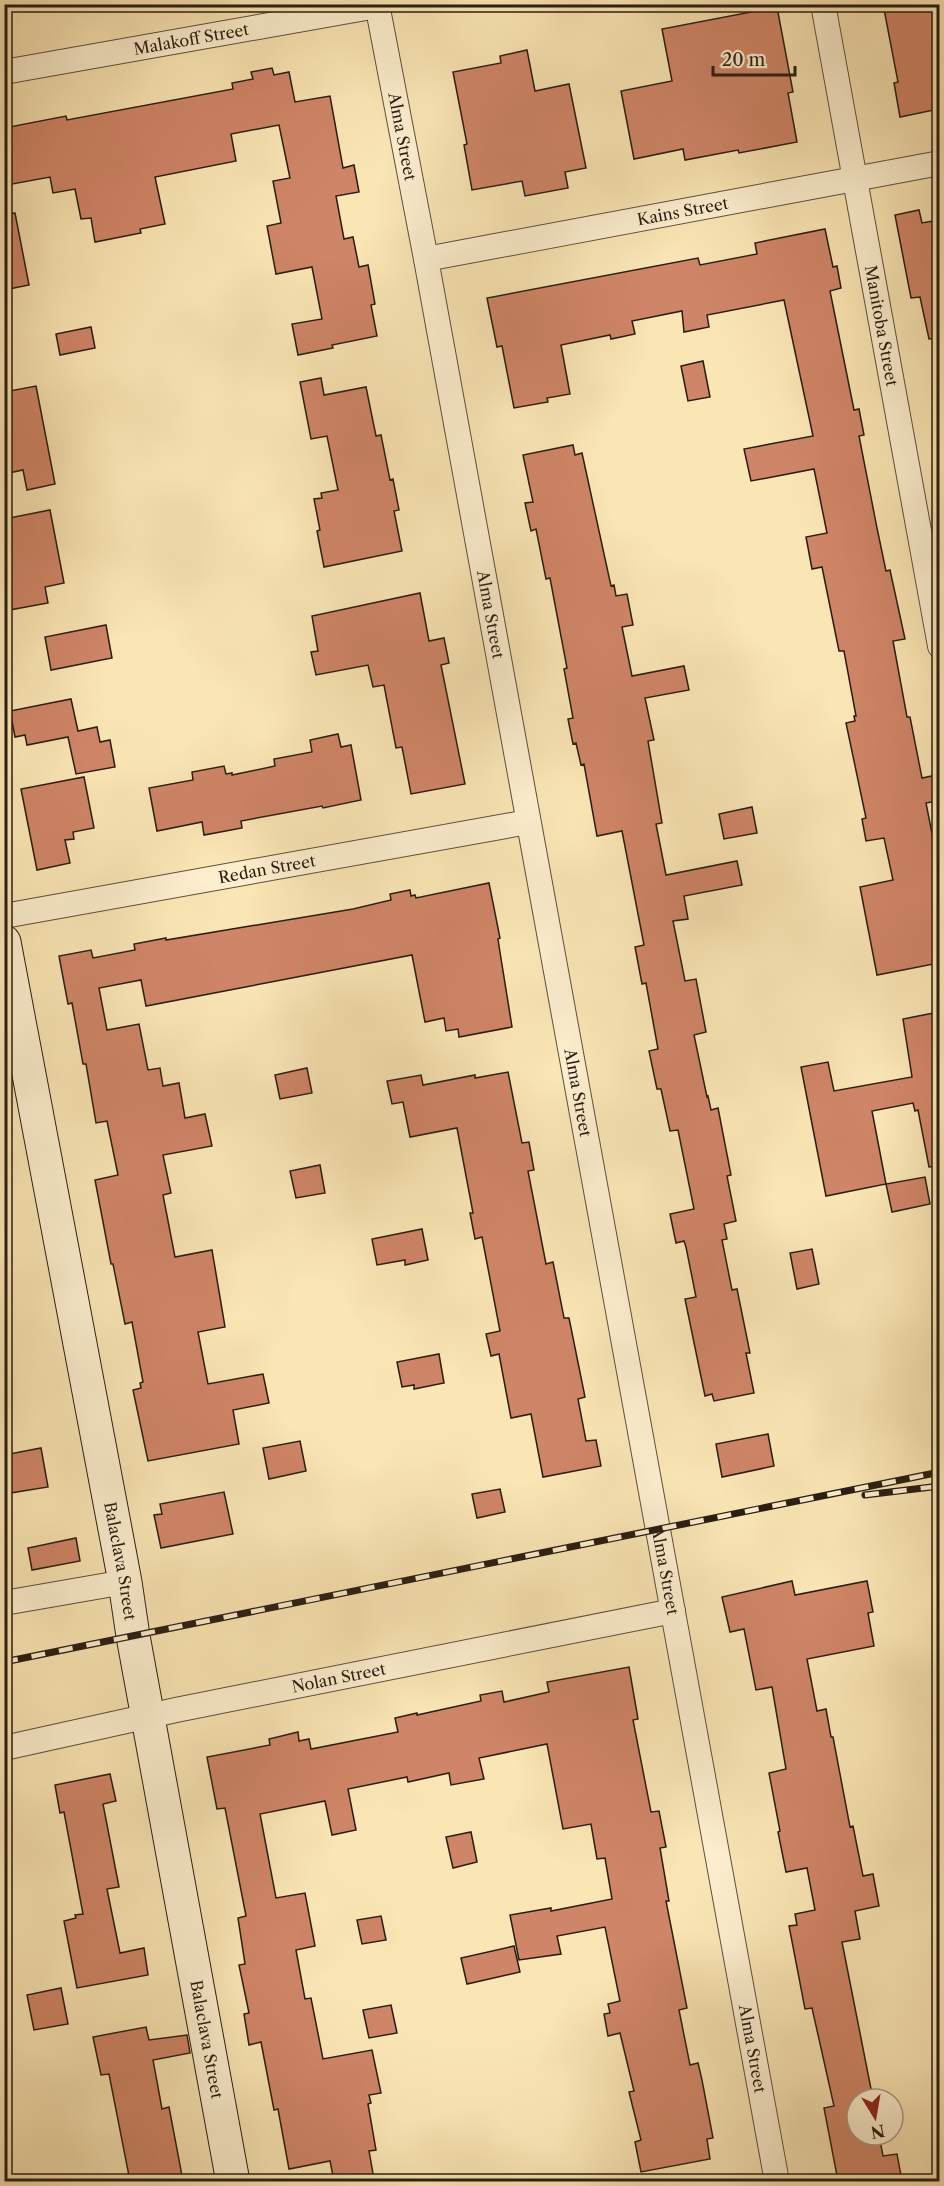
<svg xmlns="http://www.w3.org/2000/svg" width="944" height="2186" font-family="'Libre Caslon Text',serif">
<rect width="100%" height="100%" fill="#fae5b4"/>
<filter id="stains"><feTurbulence type="fractalNoise" baseFrequency=".00333" numOctaves="4"/><feColorMatrix values="0 0 0 0 .2 0 0 0 0 .09 0 0 0 0 .02 0 0 0 .5 -.17"/></filter>
<radialGradient id="worn" r=".72"><stop offset=".6" stop-color="#630" stop-opacity="0"/><stop offset="1" stop-color="#630" stop-opacity=".3"/></radialGradient>
<!-- building -->
<path fill="#cf8567" stroke="#291d11" stroke-width="1.5" d="M 883,4 L 939,4 L 939,109 L 900,117 L 894,83 L 898,82 Z
M 777,7 L 793,92 L 788,93 L 797,142 L 739,153 L 738,150 L 685,160 L 683,149 L 634,159 L 621,91 L 672,81 L 662,29 Z
M 527,50 L 535,91 L 569,84 L 586,168 L 565,172 L 568,188 L 525,196 L 522,181 L 472,190 L 464,145 L 467,144 L 453,72 L 501,63 L 500,56 Z
M 272,68 L 274,75 L 289,72 L 295,102 L 330,96 L 343,168 L 354,165 L 359,192 L 336,196 L 344,239 L 353,237 L 359,267 L 368,265 L 375,304 L 371,305 L 377,336 L 332,345 L 333,348 L 298,355 L 292,324 L 322,319 L 312,267 L 276,274 L 267,226 L 281,223 L 273,181 L 290,178 L 279,125 L 231,134 L 236,161 L 155,177 L 165,224 L 140,229 L 141,233 L 95,242 L 91,218 L 81,219 L 75,189 L 53,193 L 50,177 L 7,185 L 4,171 L 4,128 L 66,116 L 67,120 L 233,89 L 232,83 L 253,79 L 251,72 Z
M 919,210 L 922,223 L 939,220 L 939,338 L 929,339 L 920,297 L 911,298 L 895,215 Z
M 15,213 L 29,285 L 4,290 L 4,214 Z
M 825,229 L 833,267 L 837,266 L 841,288 L 830,291 L 854,410 L 859,409 L 864,435 L 859,436 L 877,528 L 886,571 L 890,570 L 905,639 L 893,641 L 907,717 L 910,717 L 922,778 L 932,776 L 937,801 L 926,803 L 939,869 L 939,886 L 936,887 L 939,909 L 939,963 L 877,975 L 860,887 L 893,880 L 884,838 L 866,841 L 862,819 L 866,818 L 846,723 L 855,721 L 854,716 L 856,716 L 844,651 L 839,651 L 822,567 L 812,569 L 806,537 L 827,533 L 814,469 L 751,481 L 744,449 L 813,436 L 784,300 L 707,315 L 709,327 L 684,332 L 682,311 L 632,321 L 635,334 L 611,339 L 610,335 L 561,345 L 570,394 L 547,398 L 548,402 L 514,408 L 502,346 L 497,347 L 487,298 L 698,258 L 700,265 L 757,254 L 755,243 Z
M 91,327 L 95,348 L 60,355 L 56,334 Z
M 703,361 L 710,397 L 688,401 L 681,366 Z
M 321,378 L 324,395 L 366,387 L 376,436 L 381,435 L 390,480 L 393,479 L 399,510 L 394,511 L 402,551 L 324,567 L 317,531 L 320,530 L 314,499 L 322,498 L 321,493 L 338,490 L 327,436 L 311,439 L 300,382 Z
M 36,386 L 55,484 L 27,490 L 23,470 L 4,474 L 4,392 Z
M 573,445 L 575,455 L 582,453 L 611,586 L 614,585 L 616,596 L 627,594 L 633,625 L 622,627 L 632,676 L 684,666 L 689,690 L 645,698 L 654,740 L 648,741 L 662,823 L 656,824 L 666,875 L 737,861 L 742,885 L 684,896 L 688,919 L 673,921 L 685,981 L 696,979 L 706,1032 L 694,1035 L 707,1097 L 708,1096 L 711,1110 L 718,1108 L 731,1175 L 727,1176 L 736,1221 L 724,1224 L 727,1239 L 722,1240 L 732,1290 L 737,1289 L 750,1353 L 746,1353 L 754,1393 L 714,1401 L 712,1394 L 705,1396 L 685,1299 L 696,1297 L 686,1247 L 684,1241 L 676,1243 L 670,1214 L 694,1209 L 678,1130 L 670,1131 L 661,1089 L 657,1089 L 649,1051 L 658,1049 L 646,983 L 642,984 L 635,947 L 644,945 L 622,831 L 597,836 L 584,764 L 581,765 L 576,743 L 573,744 L 568,719 L 573,718 L 564,669 L 567,668 L 550,578 L 546,579 L 536,529 L 531,531 L 525,503 L 533,502 L 523,455 Z
M 50,510 L 64,583 L 45,587 L 48,603 L 4,611 L 4,519 Z
M 420,593 L 429,641 L 444,638 L 449,663 L 441,665 L 465,784 L 411,794 L 402,747 L 396,748 L 384,685 L 373,687 L 368,665 L 316,675 L 311,652 L 318,651 L 312,616 Z
M 106,625 L 112,658 L 51,670 L 45,637 Z
M 71,699 L 78,731 L 97,727 L 100,742 L 110,740 L 115,767 L 76,774 L 68,737 L 27,745 L 25,735 L 15,737 L 10,711 Z
M 338,734 L 341,747 L 351,745 L 361,800 L 323,808 L 322,806 L 241,821 L 242,828 L 204,835 L 202,822 L 157,831 L 149,788 L 193,780 L 192,772 L 224,766 L 226,774 L 232,773 L 232,775 L 275,766 L 274,759 L 312,752 L 310,740 Z
M 84,777 L 94,828 L 73,832 L 74,839 L 65,840 L 70,863 L 37,870 L 21,789 Z
M 752,807 L 757,833 L 724,839 L 719,814 Z
M 489,883 L 500,938 L 498,939 L 499,946 L 512,1027 L 459,1037 L 458,1029 L 446,1031 L 444,1018 L 425,1022 L 412,955 L 146,1006 L 141,980 L 99,988 L 107,1030 L 139,1024 L 148,1070 L 160,1068 L 163,1086 L 179,1083 L 185,1118 L 205,1114 L 212,1146 L 163,1155 L 171,1193 L 163,1195 L 175,1257 L 212,1250 L 225,1327 L 198,1332 L 208,1384 L 263,1374 L 269,1403 L 233,1410 L 239,1444 L 148,1461 L 133,1390 L 141,1388 L 140,1383 L 143,1382 L 132,1322 L 125,1324 L 113,1264 L 111,1264 L 95,1180 L 118,1175 L 107,1121 L 96,1123 L 86,1064 L 83,1064 L 72,1003 L 68,1004 L 59,956 L 91,950 L 93,958 L 135,950 L 134,944 L 166,938 L 166,940 L 353,909 L 391,900 L 390,894 L 410,890 L 411,896 L 415,895 L 416,898 Z
M 939,1012 L 939,1166 L 929,1167 L 918,1110 L 915,1111 L 913,1103 L 872,1111 L 886,1184 L 826,1196 L 801,1067 L 828,1062 L 834,1091 L 912,1077 L 903,1019 Z
M 307,1068 L 312,1093 L 280,1099 L 275,1075 Z
M 508,1072 L 522,1143 L 529,1142 L 534,1170 L 528,1171 L 546,1264 L 553,1262 L 564,1318 L 569,1318 L 585,1397 L 578,1399 L 586,1441 L 596,1440 L 601,1466 L 543,1477 L 531,1414 L 511,1418 L 499,1354 L 491,1356 L 486,1334 L 500,1331 L 482,1237 L 475,1239 L 470,1213 L 473,1213 L 457,1128 L 410,1137 L 403,1102 L 392,1104 L 387,1081 L 421,1075 L 423,1085 L 475,1075 L 475,1078 Z
M 320,1165 L 325,1193 L 296,1198 L 290,1171 Z
M 925,1177 L 930,1204 L 892,1212 L 886,1184 Z
M 422,1229 L 428,1260 L 405,1265 L 405,1260 L 377,1265 L 372,1239 Z
M 812,1249 L 819,1284 L 797,1289 L 790,1253 Z
M 439,1354 L 444,1383 L 414,1389 L 414,1385 L 402,1387 L 397,1362 Z
M 768,1434 L 774,1466 L 722,1477 L 716,1444 Z
M 300,1441 L 306,1471 L 269,1479 L 263,1448 Z
M 41,1448 L 48,1487 L 4,1494 L 4,1455 Z
M 500,1489 L 505,1512 L 477,1518 L 472,1494 Z
M 224,1492 L 233,1534 L 161,1548 L 154,1515 L 162,1514 L 160,1504 Z
M 76,1538 L 80,1561 L 32,1570 L 28,1548 Z
M 792,1581 L 795,1595 L 867,1581 L 873,1612 L 868,1613 L 874,1646 L 807,1659 L 817,1711 L 826,1709 L 831,1737 L 833,1737 L 850,1827 L 853,1826 L 863,1876 L 873,1874 L 879,1906 L 855,1911 L 860,1939 L 842,1942 L 873,2099 L 857,2099 L 857,2135 L 879,2135 L 883,2156 L 897,2154 L 902,2181 L 838,2181 L 824,2108 L 834,2106 L 812,2008 L 805,2009 L 789,1926 L 797,1925 L 795,1914 L 815,1910 L 807,1868 L 786,1872 L 778,1832 L 780,1831 L 769,1773 L 786,1769 L 772,1687 L 756,1690 L 744,1629 L 730,1632 L 722,1597 Z
M 629,1667 L 638,1719 L 633,1720 L 651,1812 L 659,1811 L 666,1847 L 660,1848 L 669,1901 L 666,1901 L 687,2008 L 679,2010 L 690,2065 L 698,2063 L 702,2080 L 713,2138 L 707,2139 L 710,2159 L 641,2172 L 635,2142 L 641,2140 L 629,2092 L 634,2091 L 620,2033 L 608,2036 L 604,2014 L 610,2013 L 608,2004 L 620,2001 L 605,1927 L 557,1936 L 561,1954 L 519,1960 L 510,1915 L 551,1908 L 551,1911 L 612,1899 L 605,1858 L 597,1859 L 591,1824 L 563,1829 L 547,1744 L 479,1758 L 484,1779 L 451,1785 L 449,1773 L 408,1782 L 407,1777 L 348,1789 L 356,1830 L 332,1835 L 325,1801 L 260,1814 L 276,1898 L 305,1893 L 315,1946 L 296,1950 L 305,1999 L 311,1998 L 323,2059 L 372,2050 L 381,2093 L 369,2095 L 371,2103 L 368,2104 L 376,2150 L 369,2151 L 374,2179 L 358,2181 L 334,2181 L 330,2161 L 289,2169 L 278,2109 L 274,2110 L 261,2042 L 249,2045 L 244,2014 L 249,2013 L 239,1965 L 245,1964 L 238,1918 L 246,1916 L 225,1808 L 217,1809 L 207,1757 L 270,1745 L 269,1739 L 298,1732 L 299,1741 L 309,1739 L 311,1749 L 398,1732 L 395,1718 L 417,1713 L 417,1715 L 481,1701 L 480,1695 L 502,1691 L 504,1702 L 549,1692 L 547,1682 Z
M 110,1774 L 116,1801 L 103,1804 L 119,1887 L 107,1889 L 120,1953 L 144,1948 L 148,1975 L 77,1988 L 64,1921 L 76,1918 L 75,1915 L 83,1914 L 64,1812 L 60,1813 L 55,1785 Z
M 471,1832 L 477,1862 L 453,1868 L 446,1837 Z
M 381,1916 L 386,1940 L 362,1944 L 357,1920 Z
M 514,1946 L 520,1972 L 467,1984 L 461,1958 Z
M 61,1988 L 68,2024 L 34,2030 L 27,1995 Z
M 391,2005 L 397,2033 L 369,2038 L 363,2010 Z
M 146,2027 L 149,2040 L 187,2035 L 190,2053 L 153,2060 L 162,2109 L 169,2107 L 183,2181 L 130,2181 L 109,2074 L 101,2075 L 93,2037 Z"/>
<g fill="none" stroke-linecap="round" stroke-linejoin="round">
<!-- street casing -->
<g stroke="#5d4f3a" stroke-width="26">
<g id="street">
<path id="s1" d="M 377,4 L 426,259 L 777,2182"/>
<path id="s2" d="M 823,4 L 940,646"/>
<path id="s3" d="M 4,72 L 377,6"/>
<path id="s4" d="M 426,259 L 940,163"/>
<path id="s5" d="M 4,916 L 528,822"/>
<path d="M 4,1603 L 125,1582"/>
<path id="s6" d="M 4,1748 L 176,1710 L 673,1611"/>
</g>
</g>
<!-- secondary casing -->
<g stroke="#291d11" stroke-width="35">
<g id="secondary">
<path id="s7" d="M 4,942 L 125,1582 L 133,1636 L 233,2182"/>
</g>
</g>
<!-- street -->
<use href="#street" stroke="#fceece" stroke-width="24"/>
<!-- secondary -->
<use href="#secondary" stroke="#fceece" stroke-width="33"/>
<!-- rail casing -->
<g stroke="#291d11" stroke-width="7">
<path id="rail" d="M 865,1495 L 940,1486
M 4,1662 L 940,1472"/>
</g>
<!-- rail -->
<use href="#rail" stroke="#fceece" stroke-width="4.5" stroke-dasharray="14" stroke-linecap="butt"/>
</g>
<g text-anchor="middle" stroke-width="5" stroke-linejoin="round" paint-order="stroke">
<!-- street labels -->
<g font-size="16" fill="#291d11" stroke="#fceece">
<text dy="6" stroke="none"><textPath href="#s3" startOffset="190">Malakoff Street</textPath></text>
<text dy="6" stroke="none"><textPath href="#s1" startOffset="135">Alma Street</textPath></text>
<text dy="6" stroke="none"><textPath href="#s4" startOffset="261">Kains Street</textPath></text>
<text dy="6" stroke="none"><textPath href="#s2" startOffset="327">Manitoba Street</textPath></text>
<text dy="6" stroke="none"><textPath href="#s1" startOffset="621">Alma Street</textPath></text>
<text dy="6" stroke="none"><textPath href="#s5" startOffset="267">Redan Street</textPath></text>
<text dy="6" stroke="none"><textPath href="#s1" startOffset="1107">Alma Street</textPath></text>
<text dy="6" stroke="none"><textPath href="#s7" startOffset="630">Balaclava Street</textPath></text>
<text dy="6" stroke="none"><textPath href="#s1" startOffset="1593">Alma Street</textPath></text>
<text dy="6" stroke="none"><textPath href="#s6" startOffset="342">Nolan Street</textPath></text>
<text dy="6" stroke="none"><textPath href="#s7" startOffset="1116">Balaclava Street</textPath></text>
<text dy="6" stroke="none"><textPath href="#s1" startOffset="2079">Alma Street</textPath></text>
</g>
</g>
<!-- margin -->
<rect width="944" height="2186" fill="none" stroke="#fae5b4" stroke-width="24"/>
<rect x="6" y="6" width="932" height="2174" fill="none" stroke="#291d11" stroke-width="3"/>
<rect x="12" y="12" width="920" height="2162" fill="none" stroke="#291d11" stroke-width="1.5"/>
<!-- north arrow -->
<g transform="translate(875 2117) rotate(169)"><circle r="28" fill="#fceece" stroke="#a89a82" stroke-width="1.5"/>
<path d="M0-4.5L10 22L0 15L-10 22Z" fill="#8f2418"/>
<text y="-9" font-size="16" font-weight="bold" text-anchor="middle" fill="#291d11">N</text>
</g>
<!-- scale -->
<path d="M713 66v9h82v-9" fill="none" stroke="#291d11" stroke-width="3"/>
<text x="722" y="66" font-size="18" fill="#291d11" stroke="#fceece" stroke-width="4.5" paint-order="stroke">20 m</text>
<rect width="100%" height="100%" filter="url(#stains)"/>
<rect width="100%" height="100%" fill="url(#worn)"/>
</svg>
